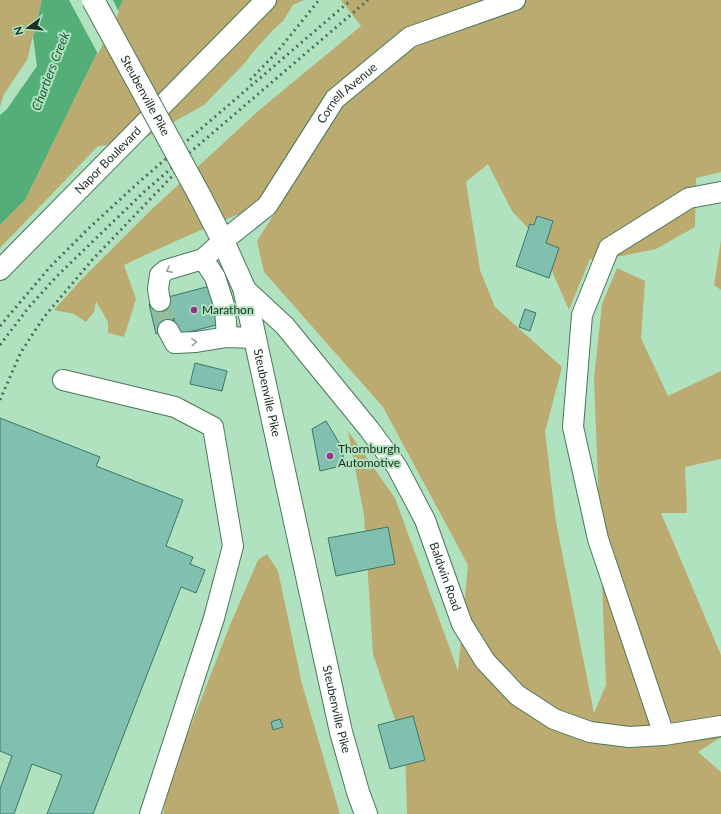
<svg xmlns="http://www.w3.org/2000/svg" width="721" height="814" font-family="Lato,sans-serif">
<rect width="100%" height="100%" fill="#b0e2bf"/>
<!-- green -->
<path fill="#bbab70" d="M 0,0 L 42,0 L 27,60 L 4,94 L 0,107 Z
M 123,0 L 304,0 L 293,5 L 283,21 L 272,31 L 253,52 L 244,64 L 204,105 L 136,143 L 98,146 L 0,248 L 0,225 L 25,200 Z
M 341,0 L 721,0 L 721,172 L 696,178 L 695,227 L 656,249 L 622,256 L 590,259 L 569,310 L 538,239 L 512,211 L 488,164 L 466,182 L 480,270 L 495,307 L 562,367 L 545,432 L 556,522 L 594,713 L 606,685 L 594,378 L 602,304 L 617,268 L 645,281 L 641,338 L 668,396 L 721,371 L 721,459 L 685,467 L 687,513 L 661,513 L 721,655 L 721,737 L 698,752 L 721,772 L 721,814 L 407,814 L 405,750 L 373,654 L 364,515 L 348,431 L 395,498 L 458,671 L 468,565 L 383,407 L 264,272 L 257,241 L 285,197 C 229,216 177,240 124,265 L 136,299 L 124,337 L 108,333 L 108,322 L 96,301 L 94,312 L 86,322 L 74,314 L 54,310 L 81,280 L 150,211 L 257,112 L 361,26 Z
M 721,240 L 721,290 L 714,285 Z
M 267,554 L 278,571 L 302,684 L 340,814 L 163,814 L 169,782 L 230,625 L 258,560 Z"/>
<!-- water -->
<path fill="#53af77" d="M 42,0 L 123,0 L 25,200 L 0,225 L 0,115 L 7,109 L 37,66 L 33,37 Z"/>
<!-- pier -->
<path fill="#b0e2bf" d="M 69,0 L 113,0 L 119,12 L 98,54 Z"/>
<!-- building -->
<path fill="#81c0af" stroke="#397868" d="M 537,216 L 553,221 L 546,243 L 559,248 L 549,278 L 516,266 L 530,224 L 534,225 Z
M 210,286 L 220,324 L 178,335 L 168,297 Z
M 168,299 L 176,328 L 156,334 L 149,304 Z
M 525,309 L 536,313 L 530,331 L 519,327 Z
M 195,363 L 227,371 L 222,391 L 190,384 Z
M 0,418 L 100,457 L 96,466 L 183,500 L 166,546 L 193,557 L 190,564 L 205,570 L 196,593 L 181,587 L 93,814 L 47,814 L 62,775 L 32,764 L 14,814 L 0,814 L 0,789 L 12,756 L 0,751 Z
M 326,421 L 341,446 L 345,465 L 320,471 L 312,429 Z
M 388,527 L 395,564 L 336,576 L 328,538 Z
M 413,716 L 425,760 L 390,769 L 378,725 Z
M 280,719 L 283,727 L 273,730 L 271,722 Z"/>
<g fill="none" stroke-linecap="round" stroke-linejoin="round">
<!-- minor-tunnel -->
<path stroke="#92be9f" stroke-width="20" stroke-dasharray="20 10" stroke-linecap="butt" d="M 160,301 L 168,330"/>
<!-- minor casing -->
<g stroke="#4a795a" stroke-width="22">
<g id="minor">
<path d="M 203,259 L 215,277 L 225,308 L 227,337"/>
<path id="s1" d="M 0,270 L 266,0"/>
<path id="s2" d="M 244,288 L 285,326 L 369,429 L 397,467 L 425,520 L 462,624 L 485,661 L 517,695 L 554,719 L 590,732 L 629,737 L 664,735 L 721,726"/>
<path id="s3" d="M 160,301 L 158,289 L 160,275 L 166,270 L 203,259 L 223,241 L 267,206 L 335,99 L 410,37 L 515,0"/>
<path d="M 168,330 L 175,343 L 196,342 L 227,337 L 254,338"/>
<path d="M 63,380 L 175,407 L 213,427 L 233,546 L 214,618 L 150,814"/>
<path d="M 664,735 L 598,539 L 573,427 L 582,315 L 609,248 L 689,198 L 721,192"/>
</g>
</g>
<!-- major casing -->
<g stroke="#4a795a" stroke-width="24">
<g id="major">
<path id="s4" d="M 201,198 L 223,241 L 244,288 L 341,732 L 358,792 L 366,814"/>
</g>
</g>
<!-- minor -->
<use href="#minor" stroke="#fff" stroke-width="20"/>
<!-- major -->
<use href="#major" stroke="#fff" stroke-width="22"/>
<!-- rail -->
<path stroke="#506f5a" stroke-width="3" stroke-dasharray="2 4" stroke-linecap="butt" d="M 250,80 L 277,52 L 319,0
M 0,326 L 50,267 L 88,229 L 139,182 L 351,0
M 0,345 L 29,307 L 57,276 L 146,190 L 368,0
M 0,400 L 21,352 L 44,317 L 93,259 L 180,168"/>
<!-- major-bridge casing -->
<g stroke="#4a795a" stroke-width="24" stroke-linecap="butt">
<g id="major-bridge">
<path id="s5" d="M 93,0 L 201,198"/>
</g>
</g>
<!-- major-bridge -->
<use href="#major-bridge" stroke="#fff" stroke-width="22"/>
</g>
<!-- one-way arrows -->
<defs><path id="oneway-chevron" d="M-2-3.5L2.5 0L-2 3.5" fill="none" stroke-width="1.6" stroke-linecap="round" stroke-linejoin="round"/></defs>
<g stroke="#98a19b">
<use href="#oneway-chevron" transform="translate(169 270) rotate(154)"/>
<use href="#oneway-chevron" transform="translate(194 342) rotate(-5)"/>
</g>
<!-- markers -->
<g fill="#9d2d8c" stroke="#b0e2bf" stroke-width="1.5">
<circle cx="194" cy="310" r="4"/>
<circle cx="330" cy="456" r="4"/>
</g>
<g text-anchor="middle" stroke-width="4" stroke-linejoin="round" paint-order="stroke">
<!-- street labels -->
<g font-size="12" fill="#1a2e21" stroke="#b0e2bf">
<text dy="4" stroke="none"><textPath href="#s3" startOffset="295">Cornell Avenue</textPath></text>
<text dy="4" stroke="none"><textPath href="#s5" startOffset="109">Steubenville Pike</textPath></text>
<text dy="4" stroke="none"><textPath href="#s1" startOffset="154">Napor Boulevard</textPath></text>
<text dy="4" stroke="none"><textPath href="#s4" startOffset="207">Steubenville Pike</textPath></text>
<text dy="4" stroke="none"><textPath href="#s2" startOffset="356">Baldwin Road</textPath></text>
<text dy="4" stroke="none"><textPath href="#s4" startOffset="531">Steubenville Pike</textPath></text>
</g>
<!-- poi labels -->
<g font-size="12" fill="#1a2e21" stroke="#b0e2bf" text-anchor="start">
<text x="202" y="314">Marathon</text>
<text x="338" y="453">Thornburgh<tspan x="338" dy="14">Automotive</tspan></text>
</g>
<!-- water labels -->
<g font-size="13" font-style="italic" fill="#1d5f39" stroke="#b0e2bf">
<text transform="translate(50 71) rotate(-69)" y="5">Chartiers Creek</text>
</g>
</g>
<!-- north arrow -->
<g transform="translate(28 28) rotate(254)" stroke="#b0e2bf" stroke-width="3" paint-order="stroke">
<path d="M0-3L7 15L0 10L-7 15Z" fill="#1a2e21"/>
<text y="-6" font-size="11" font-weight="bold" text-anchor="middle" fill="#1a2e21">N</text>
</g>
</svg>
